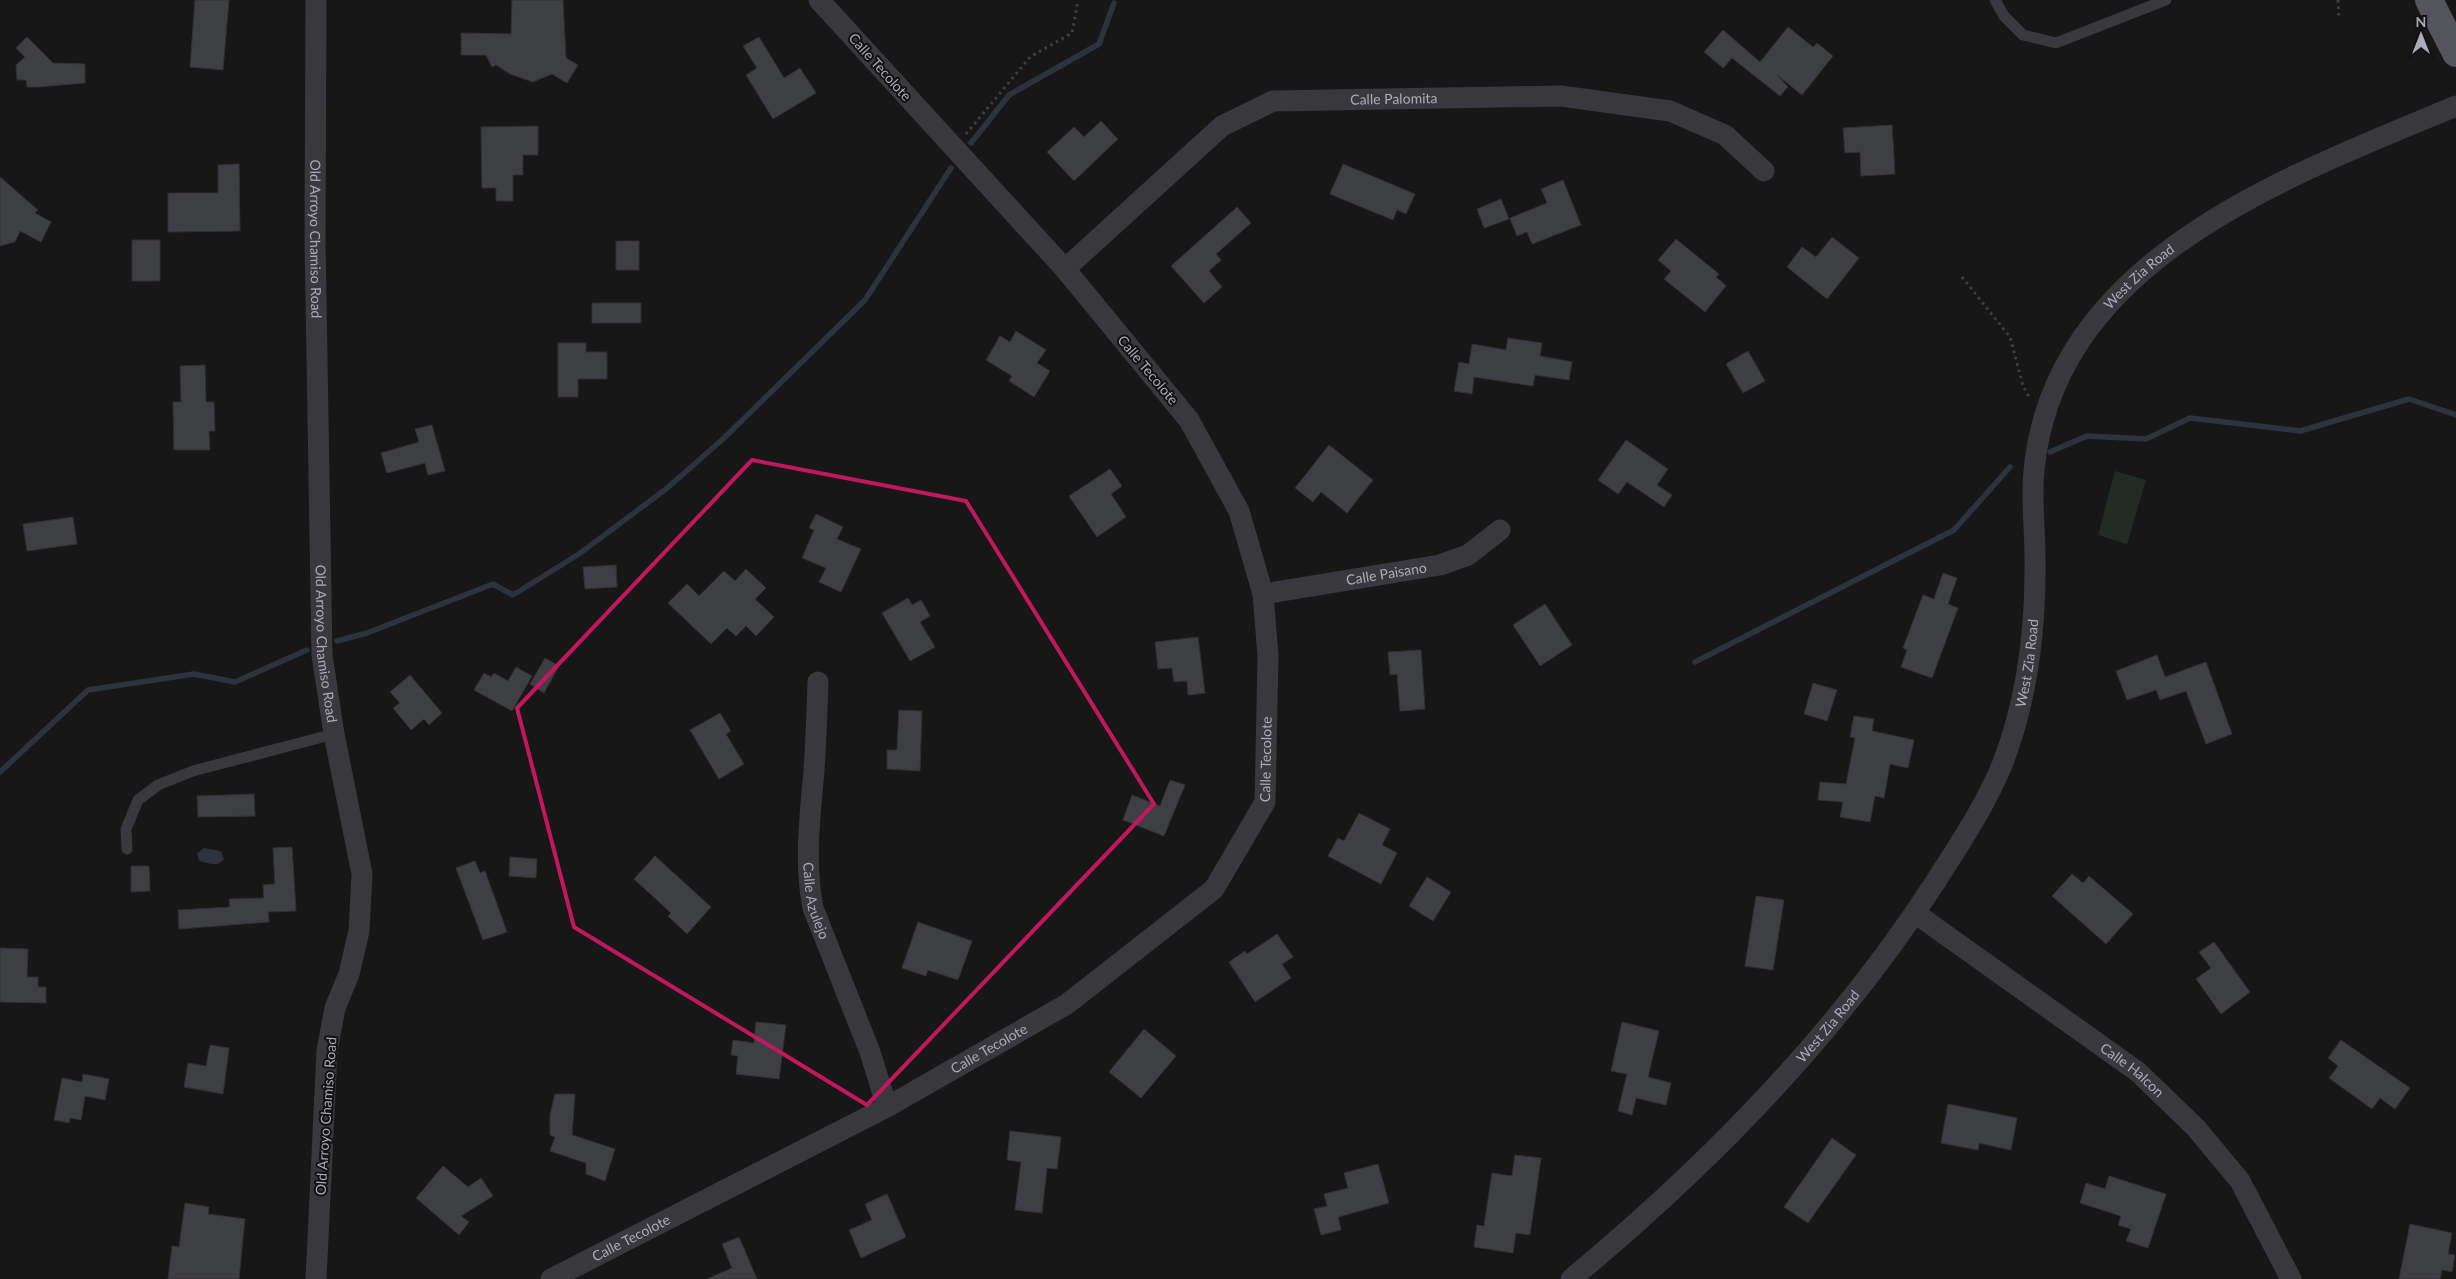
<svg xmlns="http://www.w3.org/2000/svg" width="2456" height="1279" font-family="Lato,sans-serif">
<rect width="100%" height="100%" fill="#171718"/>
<!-- green -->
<path fill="#232b25" d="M 2115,471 L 2146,480 L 2127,544 L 2098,535 Z"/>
<!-- water -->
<path fill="#2d333c" d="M 204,848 L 221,851 L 224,859 C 218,868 208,863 199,861 L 197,853 Z"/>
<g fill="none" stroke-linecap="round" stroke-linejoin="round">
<!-- stream -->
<path stroke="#2d333c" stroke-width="5.5" d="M 971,143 L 1009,95 L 1099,44 L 1114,3
M 2050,452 L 2087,436 L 2146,439 L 2190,418 L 2300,431 L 2409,399 L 2456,415
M 337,641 L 367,633 L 493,584 L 513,595 L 579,554 L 666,489 L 723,439 L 865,300 L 951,168
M 1695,662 L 1954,530 L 2010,467
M 0,772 L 88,690 L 194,674 L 235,682 L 307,650"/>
</g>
<!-- building -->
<path fill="#3e3f42" stroke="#313134" d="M 195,0 L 229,0 L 223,70 L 190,67 Z
M 512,0 L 563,0 L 566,58 L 578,65 L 567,83 L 552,74 L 533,82 L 510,74 L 496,65 L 492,67 L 486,55 L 461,55 L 461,33 L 511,34 Z
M 1788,27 L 1813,47 L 1817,43 L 1833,56 L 1802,95 L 1777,75 L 1788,87 L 1780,96 L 1732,58 L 1723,68 L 1704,52 L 1723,30 L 1760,62 Z
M 27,37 L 53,63 L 85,64 L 85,83 L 37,87 L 27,87 L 26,80 L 17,80 L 16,65 L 25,57 L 16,48 Z
M 759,37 L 784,78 L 800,68 L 816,93 L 773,119 L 746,75 L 757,68 L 743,46 Z
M 1101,121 L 1118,139 L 1074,181 L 1047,152 L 1074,127 L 1084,137 Z
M 1892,125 L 1895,174 L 1861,176 L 1860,152 L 1845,153 L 1843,128 Z
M 538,126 L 538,155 L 523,155 L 523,175 L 513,175 L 513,201 L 496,201 L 496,188 L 482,188 L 481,127 Z
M 239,164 L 240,231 L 168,232 L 168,193 L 218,193 L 218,165 Z
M 1343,164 L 1415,194 L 1406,214 L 1397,210 L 1393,220 L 1330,194 Z
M 0,177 L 38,210 L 35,213 L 51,222 L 41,242 L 20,231 L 15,242 L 0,246 Z
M 1563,180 L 1581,225 L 1532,244 L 1527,232 L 1517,236 L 1510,218 L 1547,203 L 1541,189 Z
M 1501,199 L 1509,219 L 1484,228 L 1477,209 Z
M 1237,207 L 1251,223 L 1216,254 L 1221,260 L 1209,271 L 1222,287 L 1204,303 L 1171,266 Z
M 1832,237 L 1859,258 L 1827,299 L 1787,267 L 1802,247 L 1816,257 Z
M 1676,239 L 1719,274 L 1716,277 L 1726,286 L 1705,312 L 1664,279 L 1671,271 L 1658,260 Z
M 132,240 L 160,240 L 160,281 L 132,281 Z
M 616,241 L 639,241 L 639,270 L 616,270 Z
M 592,303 L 641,303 L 641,323 L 592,323 Z
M 1016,331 L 1046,350 L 1037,363 L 1050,371 L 1034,397 L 1009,381 L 1012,376 L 986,360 L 1000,336 L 1010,342 Z
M 1508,338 L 1542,343 L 1540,356 L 1572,362 L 1569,380 L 1535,375 L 1533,386 L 1474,377 L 1472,394 L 1454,391 L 1459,362 L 1469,364 L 1472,344 L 1506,350 Z
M 558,343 L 586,343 L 586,352 L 607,352 L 607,379 L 578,379 L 578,397 L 558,397 Z
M 1748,351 L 1765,381 L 1743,393 L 1726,364 Z
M 205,365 L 206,402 L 214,402 L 215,431 L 209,431 L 210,450 L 174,450 L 173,402 L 181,402 L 180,366 Z
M 432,425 L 445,471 L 428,475 L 425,463 L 387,473 L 381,453 L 419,442 L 415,429 Z
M 1626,440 L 1668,469 L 1657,485 L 1672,495 L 1664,507 L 1627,482 L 1618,494 L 1598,480 Z
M 1329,445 L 1373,480 L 1347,513 L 1321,492 L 1313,502 L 1295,488 Z
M 1110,469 L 1122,486 L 1111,494 L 1126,517 L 1097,537 L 1069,496 Z
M 816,514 L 843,527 L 837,539 L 861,549 L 841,592 L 819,582 L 826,568 L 802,558 L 814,530 L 809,528 Z
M 73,517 L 77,544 L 27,551 L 23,524 Z
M 616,565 L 617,587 L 585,589 L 583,567 Z
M 746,569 L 766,588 L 755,599 L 774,617 L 756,636 L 746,626 L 736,636 L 727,628 L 711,644 L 668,603 L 687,584 L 699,596 L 724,571 L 735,581 Z
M 1943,573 L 1957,578 L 1948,604 L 1958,608 L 1932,678 L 1901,667 L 1907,650 L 1903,648 L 1923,595 L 1934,599 Z
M 908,598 L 912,605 L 921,600 L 930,616 L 920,622 L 935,647 L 910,661 L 882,613 Z
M 1545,604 L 1572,645 L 1540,666 L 1513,625 Z
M 1198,637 L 1205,693 L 1188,695 L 1187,681 L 1174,682 L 1172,668 L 1158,669 L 1155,642 Z
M 1421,650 L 1425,709 L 1400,711 L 1397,674 L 1390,675 L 1388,652 Z
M 2157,655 L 2165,677 L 2206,662 L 2232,734 L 2206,744 L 2186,691 L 2160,700 L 2156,690 L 2127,700 L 2116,671 Z
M 545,658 L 559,666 L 544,693 L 530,684 Z
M 516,667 L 532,676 L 512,711 L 474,690 L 484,673 L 491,677 L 494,673 L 508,681 Z
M 410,675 L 442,713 L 429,725 L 424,719 L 411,730 L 393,708 L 400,703 L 390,692 Z
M 1813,683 L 1837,690 L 1827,721 L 1804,714 Z
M 899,710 L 922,711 L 920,771 L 887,769 L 887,750 L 897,750 Z
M 720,713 L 731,731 L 726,734 L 744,764 L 719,779 L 690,730 Z
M 1854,716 L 1874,719 L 1872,731 L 1914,740 L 1908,768 L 1890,764 L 1884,798 L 1875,796 L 1870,822 L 1840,817 L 1843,802 L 1818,800 L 1820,782 L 1846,784 L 1855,738 L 1850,737 Z
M 1170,780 L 1185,785 L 1164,836 L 1123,820 L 1132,795 L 1160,806 Z
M 254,794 L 255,816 L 198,817 L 197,796 Z
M 1359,813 L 1390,829 L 1382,845 L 1397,853 L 1381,884 L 1328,856 L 1338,838 L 1344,841 Z
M 292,847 L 296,911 L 268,912 L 269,922 L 179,929 L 178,910 L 230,907 L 229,899 L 264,898 L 263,885 L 275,884 L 273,848 Z
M 655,856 L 711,907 L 687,934 L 668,916 L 671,913 L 634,879 Z
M 510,857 L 537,859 L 536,878 L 509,876 Z
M 475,861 L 480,873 L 485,871 L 507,932 L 483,940 L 456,868 Z
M 131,866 L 149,866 L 150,891 L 131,892 Z
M 2072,874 L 2083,883 L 2089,876 L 2133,914 L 2106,944 L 2052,896 Z
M 1427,877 L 1451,892 L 1433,921 L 1409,906 Z
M 1756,896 L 1784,900 L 1773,970 L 1745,966 Z
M 918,922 L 972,941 L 958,980 L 928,970 L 926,976 L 902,968 Z
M 1277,934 L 1293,957 L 1282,964 L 1291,978 L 1255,1002 L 1229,962 L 1245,951 L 1247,954 Z
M 2214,942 L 2250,992 L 2221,1014 L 2196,979 L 2211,968 L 2199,952 Z
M 0,948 L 28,949 L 27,977 L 38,977 L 38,987 L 46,987 L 46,1003 L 0,1002 Z
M 756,1022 L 786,1025 L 779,1079 L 736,1074 L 738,1056 L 731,1055 L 733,1040 L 754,1043 Z
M 1622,1022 L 1659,1031 L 1648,1077 L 1671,1083 L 1666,1105 L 1636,1098 L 1632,1115 L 1618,1111 L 1627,1074 L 1611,1071 Z
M 1144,1029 L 1176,1056 L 1141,1098 L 1109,1072 Z
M 2341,1040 L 2410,1088 L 2395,1109 L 2380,1098 L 2372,1109 L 2329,1078 L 2338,1066 L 2328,1058 Z
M 210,1045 L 229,1048 L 223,1094 L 184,1087 L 188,1063 L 206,1066 Z
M 83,1074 L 109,1079 L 105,1100 L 85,1096 L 81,1120 L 70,1118 L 69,1123 L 54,1120 L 62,1078 L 82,1082 Z
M 555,1094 L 575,1094 L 572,1135 L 615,1149 L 605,1181 L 586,1174 L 586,1163 L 550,1151 L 555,1137 L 550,1135 L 550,1115 Z
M 1948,1104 L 2017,1118 L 2011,1150 L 1979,1143 L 1978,1150 L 1941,1143 Z
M 1010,1131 L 1061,1137 L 1057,1169 L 1047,1168 L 1042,1213 L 1015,1210 L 1021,1162 L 1007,1160 Z
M 1832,1138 L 1856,1155 L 1808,1223 L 1784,1207 Z
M 1515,1155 L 1541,1158 L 1530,1235 L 1516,1233 L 1513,1253 L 1474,1247 L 1477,1225 L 1484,1226 L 1492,1173 L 1512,1176 Z
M 1378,1164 L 1389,1203 L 1338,1217 L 1341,1230 L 1321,1235 L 1314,1209 L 1327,1206 L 1324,1194 L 1348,1188 L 1344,1173 Z
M 443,1166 L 468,1187 L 481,1178 L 493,1196 L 461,1216 L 469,1222 L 459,1235 L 416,1198 Z
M 2109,1176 L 2166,1194 L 2148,1248 L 2126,1241 L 2131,1229 L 2118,1225 L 2121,1216 L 2080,1203 L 2086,1183 L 2105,1189 Z
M 887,1194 L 906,1237 L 861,1258 L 849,1230 L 872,1220 L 865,1204 Z
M 185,1203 L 209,1207 L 208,1214 L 245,1219 L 239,1279 L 168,1279 L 172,1246 L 179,1247 Z
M 2410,1224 L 2452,1233 L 2448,1254 L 2455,1255 L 2452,1272 L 2442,1270 L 2440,1279 L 2399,1279 Z
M 739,1237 L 757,1279 L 707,1279 L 732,1268 L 722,1244 Z"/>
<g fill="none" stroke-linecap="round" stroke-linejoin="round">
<!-- path -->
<path stroke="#3e3f44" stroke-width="3" stroke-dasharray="2.5 4" stroke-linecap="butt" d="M 2338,0 L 2339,19
M 966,134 L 1030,57 L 1072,33 L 1078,0
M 1962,277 L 2010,337 L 2023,386 L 2030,398"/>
<!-- lane -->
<path stroke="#38383d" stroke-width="11" d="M 1995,0 L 2004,16 L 2023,35 L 2056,43 L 2166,0
M 127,849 L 126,829 L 138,800 L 158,785 L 193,771 L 334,734"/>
<!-- street -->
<g stroke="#38383d" stroke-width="21">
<path id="s1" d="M 316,0 L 315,238 L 322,655 L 334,734 L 362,874 L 359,931 L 349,974 L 335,1008 L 327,1051 L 316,1279"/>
<path id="s2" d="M 1065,269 L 1222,126 L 1273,101 L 1561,96 L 1670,111 L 1725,135 L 1764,171"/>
<path id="s3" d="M 1263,594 L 1440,565 L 1468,555 L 1500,530"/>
<path id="s4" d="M 818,682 C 817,712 816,741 814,770 C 810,817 804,862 813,908 L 870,1052 L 887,1107"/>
<path id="s5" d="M 1915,913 L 2138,1072 L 2196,1128 L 2240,1181 L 2291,1279"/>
<path id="s6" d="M 551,1279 L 887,1107 L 1067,1004 L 1214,889 L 1265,802 L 1268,656 L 1263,594 L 1239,511 L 1189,420 L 1065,269 L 819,0"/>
<path id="s7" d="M 1571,1279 C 1710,1164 1838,1033 1936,881 C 1960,843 1985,806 2002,765 C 2028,699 2036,628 2035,557 C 2035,528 2031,499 2034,471 C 2053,259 2289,176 2456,106"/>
</g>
<!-- primary -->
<path stroke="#54545c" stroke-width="28" d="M 2429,0 L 2456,53"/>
</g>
<!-- marked area -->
<path fill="none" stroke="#c2185b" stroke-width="4" stroke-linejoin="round" d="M 752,460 L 966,501 L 1154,804 L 867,1105 L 574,927 L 517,708 Z"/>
<g text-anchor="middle" stroke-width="4" stroke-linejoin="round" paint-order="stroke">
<!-- street labels -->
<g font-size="14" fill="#aaabb8" stroke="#121213">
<text transform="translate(880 67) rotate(48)" y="5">Calle Tecolote</text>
<text dy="5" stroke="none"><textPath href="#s2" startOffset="390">Calle Palomita</textPath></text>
<text dy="5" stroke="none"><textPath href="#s1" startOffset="239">Old Arroyo Chamiso Road</textPath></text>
<text dy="5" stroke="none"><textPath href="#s7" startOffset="1201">West Zia Road</textPath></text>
<text transform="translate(1148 370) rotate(50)" y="5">Calle Tecolote</text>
<text dy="5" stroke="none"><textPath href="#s3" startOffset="125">Calle Paisano</textPath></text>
<text dy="5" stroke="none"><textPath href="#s1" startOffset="644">Old Arroyo Chamiso Road</textPath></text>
<text dy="5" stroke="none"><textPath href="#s7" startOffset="781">West Zia Road</textPath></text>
<text dy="5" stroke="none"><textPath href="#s6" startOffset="915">Calle Tecolote</textPath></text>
<text dy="5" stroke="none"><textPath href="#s4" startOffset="220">Calle Azulejo</textPath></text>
<text dy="5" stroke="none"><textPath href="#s7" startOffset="361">West Zia Road</textPath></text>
<text dy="5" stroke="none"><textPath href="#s6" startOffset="495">Calle Tecolote</textPath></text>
<text dy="5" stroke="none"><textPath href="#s5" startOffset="268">Calle Halcon</textPath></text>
<text transform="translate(326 1116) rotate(-86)" y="5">Old Arroyo Chamiso Road</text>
<text dy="5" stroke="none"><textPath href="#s6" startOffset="90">Calle Tecolote</textPath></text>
</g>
</g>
<!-- north arrow -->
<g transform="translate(2421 35)" stroke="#121213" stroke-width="4" paint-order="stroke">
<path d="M0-4L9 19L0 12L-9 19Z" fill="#aaabb8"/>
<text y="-8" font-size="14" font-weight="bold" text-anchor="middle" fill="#aaabb8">N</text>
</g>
</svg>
